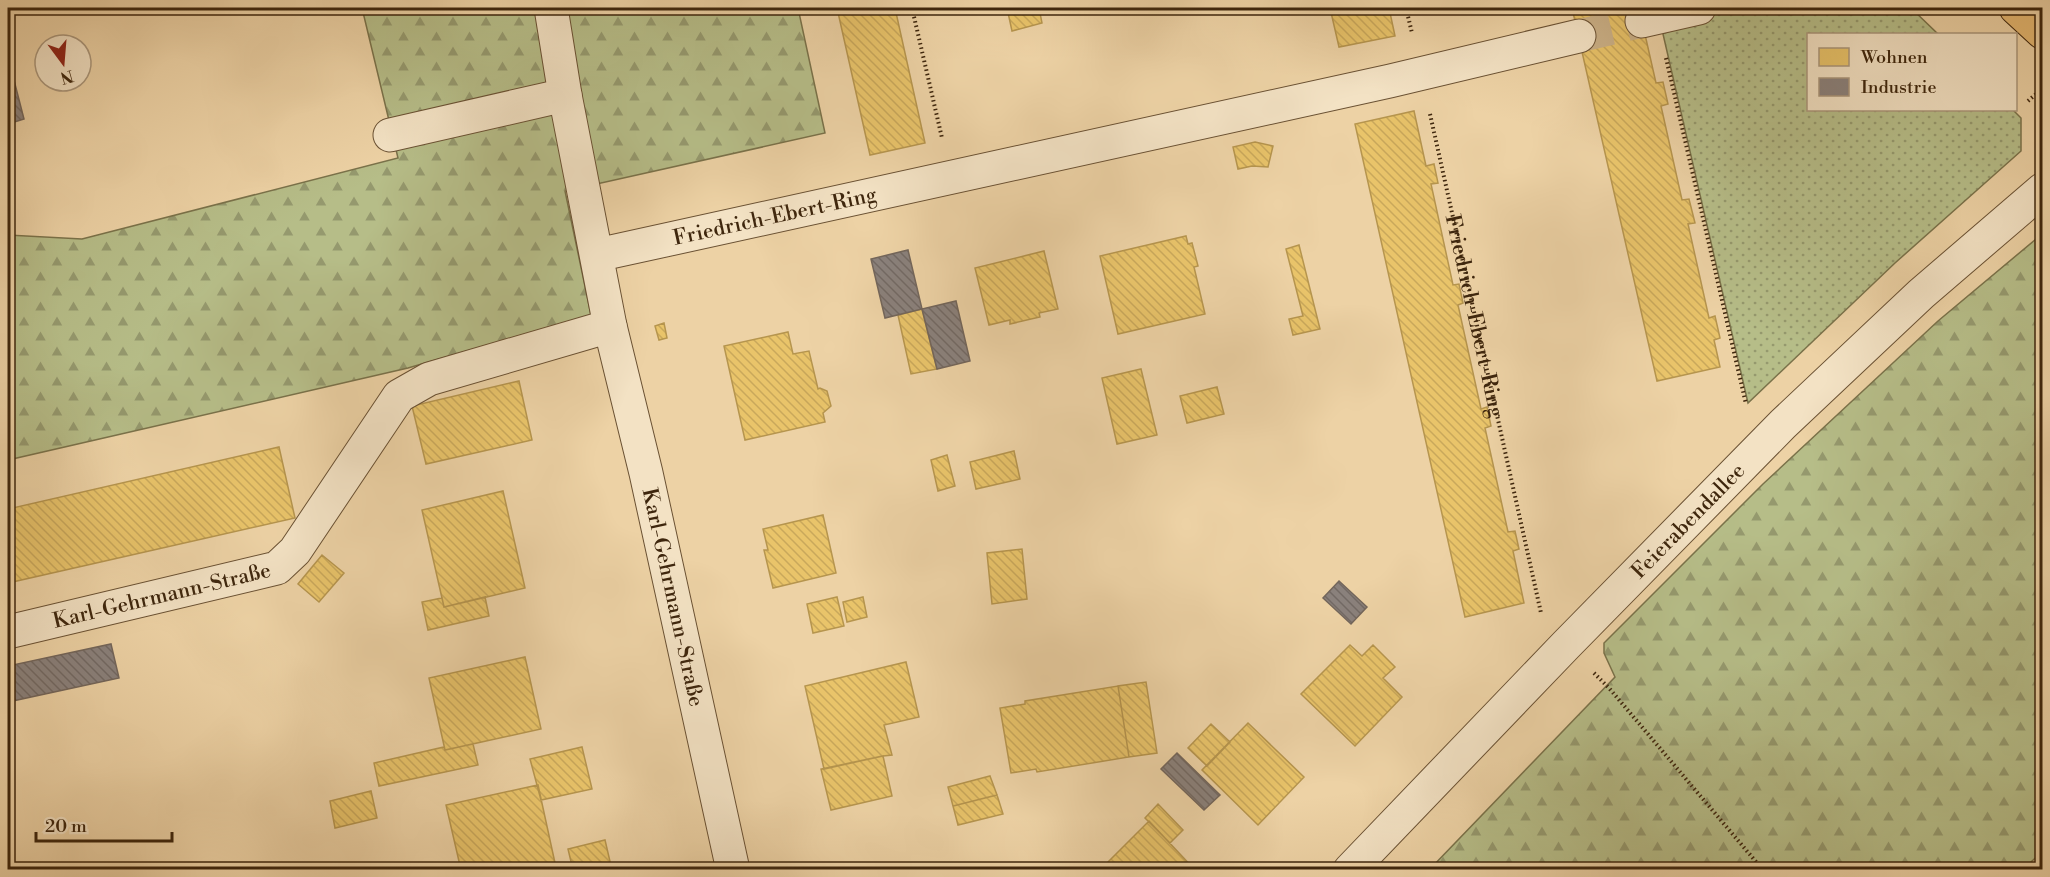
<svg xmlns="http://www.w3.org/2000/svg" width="2050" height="877" font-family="'Libre Bodoni',serif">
<defs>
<pattern id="forest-firs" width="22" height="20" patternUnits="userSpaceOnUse" patternTransform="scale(1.5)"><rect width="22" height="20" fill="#b6bd88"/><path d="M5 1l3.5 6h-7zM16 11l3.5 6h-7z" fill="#95996e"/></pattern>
<pattern id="park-dots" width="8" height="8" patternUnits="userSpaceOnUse" patternTransform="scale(1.5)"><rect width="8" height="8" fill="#b6bd88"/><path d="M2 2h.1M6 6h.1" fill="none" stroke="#95996e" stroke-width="1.8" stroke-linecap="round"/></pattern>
<pattern id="homes-back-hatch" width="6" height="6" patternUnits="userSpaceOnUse" patternTransform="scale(1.5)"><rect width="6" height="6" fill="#e9c46a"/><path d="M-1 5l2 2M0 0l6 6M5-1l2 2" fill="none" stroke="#c9a85b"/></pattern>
<pattern id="industry-back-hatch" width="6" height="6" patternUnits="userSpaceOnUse" patternTransform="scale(1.5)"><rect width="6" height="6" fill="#8a817c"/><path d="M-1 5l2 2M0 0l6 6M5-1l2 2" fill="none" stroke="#726964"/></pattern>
</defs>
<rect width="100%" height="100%" fill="#edd2a5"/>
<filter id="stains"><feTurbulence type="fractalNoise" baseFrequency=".00333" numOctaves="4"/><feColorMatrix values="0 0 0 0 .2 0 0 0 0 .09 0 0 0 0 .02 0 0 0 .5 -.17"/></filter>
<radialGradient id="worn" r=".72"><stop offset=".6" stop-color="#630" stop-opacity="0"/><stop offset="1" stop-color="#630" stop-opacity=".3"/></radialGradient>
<!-- forest -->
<path fill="url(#forest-firs)" stroke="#7a724a" stroke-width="1.5" d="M 362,8 L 798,8 L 825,133 L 565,191 L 591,315 L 408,368 L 8,460 L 8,235 L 82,239 L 398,158 Z
M 2042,234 L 2042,852 L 2022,870 L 1430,869 L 1615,677 L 1604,653 L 1604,643 L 1763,484 L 1938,321 Z"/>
<!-- park -->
<path fill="url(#park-dots)" stroke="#7a724a" stroke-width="1.5" d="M 1657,8 L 1911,8 L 1938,34 L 1808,34 L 1808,110 L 2013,110 L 2021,118 L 2021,151 L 1895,263 L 1748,403 Z"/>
<!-- homes -->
<path fill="url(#homes-back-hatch)" stroke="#b6954e" stroke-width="1.5" d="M 837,8 L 895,8 L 925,143 L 870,155 Z
M 1007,8 L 1039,8 L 1042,23 L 1012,31 Z
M 1330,8 L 1389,8 L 1395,36 L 1339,47 Z
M 1572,8 L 1639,8 L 1656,83 L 1663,82 L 1668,104 L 1661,106 L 1682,200 L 1689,199 L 1695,223 L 1688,224 L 1709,318 L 1715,316 L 1720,338 L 1714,340 L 1720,367 L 1657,381 Z
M 1414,111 L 1426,166 L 1434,164 L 1438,183 L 1431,184 L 1453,285 L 1459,284 L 1463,303 L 1458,305 L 1481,409 L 1487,407 L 1491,426 L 1485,428 L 1508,532 L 1515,531 L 1519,549 L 1513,551 L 1524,603 L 1465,617 L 1355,124 Z
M 1255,142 L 1273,146 L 1268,167 L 1252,166 L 1238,169 L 1233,147 Z
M 1186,236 L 1188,244 L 1192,243 L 1198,266 L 1194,267 L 1205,314 L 1118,334 L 1100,256 Z
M 1299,245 L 1320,329 L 1293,335 L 1289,319 L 1303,316 L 1286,249 Z
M 1044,251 L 1058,309 L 1039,313 L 1040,317 L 1010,324 L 1010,320 L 989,325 L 975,268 Z
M 922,309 L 937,369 L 911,374 L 898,315 Z
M 664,323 L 667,338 L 659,340 L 655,326 Z
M 788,332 L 793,354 L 809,351 L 818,389 L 820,388 L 827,391 L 831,406 L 823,413 L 825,422 L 745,440 L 724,346 Z
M 1141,369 L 1157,435 L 1117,444 L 1102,378 Z
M 519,381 L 532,440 L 426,464 L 412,406 Z
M 1217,387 L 1224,414 L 1187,423 L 1180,396 Z
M 279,447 L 295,518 L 8,583 L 8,509 Z
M 1014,451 L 1020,479 L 976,489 L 970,462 Z
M 947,455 L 955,486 L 938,491 L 931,460 Z
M 503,491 L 525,588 L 444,607 L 422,510 Z
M 823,515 L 836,573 L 773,588 L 764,550 L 768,550 L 763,529 Z
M 1022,549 L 1027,599 L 992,604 L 987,553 Z
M 322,555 L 344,573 L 319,602 L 298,584 Z
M 485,597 L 489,616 L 428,630 L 422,602 L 442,598 L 444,607 Z
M 837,597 L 844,626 L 813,633 L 807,604 Z
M 863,597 L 867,617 L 847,622 L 843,602 Z
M 1350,645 L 1362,656 L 1373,645 L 1395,667 L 1383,678 L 1402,697 L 1355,746 L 1301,694 Z
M 525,657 L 541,729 L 445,750 L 429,678 Z
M 906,662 L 919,717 L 884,725 L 892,755 L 883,756 L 824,769 L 805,686 Z
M 1146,682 L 1157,753 L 1129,757 L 1118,686 Z
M 1118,686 L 1129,757 L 1037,772 L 1036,769 L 1011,773 L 1000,708 L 1025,704 L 1025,701 Z
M 1248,723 L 1304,777 L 1258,825 L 1202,770 Z
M 1211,724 L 1230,742 L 1207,766 L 1188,748 Z
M 473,744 L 478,765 L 379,786 L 374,763 L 444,747 L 445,750 Z
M 582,747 L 592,789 L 541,800 L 530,759 Z
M 883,756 L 892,796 L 831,810 L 821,769 Z
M 990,776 L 997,795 L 953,806 L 948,787 Z
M 538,785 L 555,863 L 527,870 L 461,870 L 446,805 Z
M 371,791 L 377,818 L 335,828 L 330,801 Z
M 997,795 L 1003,814 L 958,825 L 953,806 Z
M 1158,804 L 1183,830 L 1170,843 L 1145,818 Z
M 1149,821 L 1195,870 L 1100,870 Z
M 605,840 L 612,870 L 573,870 L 568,849 Z"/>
<!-- industry -->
<path fill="url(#industry-back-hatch)" stroke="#73665b" stroke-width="1.5" d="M 8,57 L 24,119 L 8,124 Z
M 908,250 L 922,309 L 885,318 L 871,259 Z
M 956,301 L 970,361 L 937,369 L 922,309 Z
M 1339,581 L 1367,607 L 1351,624 L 1323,598 Z
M 111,644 L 119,678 L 8,702 L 8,666 Z
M 1177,753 L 1220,795 L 1204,810 L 1161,769 Z"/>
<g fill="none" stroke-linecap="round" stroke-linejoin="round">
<!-- minor-tunnel -->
<path stroke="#cab087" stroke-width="33" stroke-dasharray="33 16" stroke-linecap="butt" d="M 1579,36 L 1642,21"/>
<!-- minor casing -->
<g stroke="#6a5133" stroke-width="35">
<g id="minor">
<path id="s2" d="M 551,8 L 565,95 L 610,326 L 646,473 L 733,870"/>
<path d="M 1642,21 L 1699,8"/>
<path d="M 390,135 L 565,95"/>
<path id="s3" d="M 597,255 L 1390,81 L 1579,36"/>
<path id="s4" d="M 8,632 L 277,568 L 295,551 L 399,396 L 429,379 L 610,326"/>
<path id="s5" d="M 1350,870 L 1566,645 L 1783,424 L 1921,294 L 2042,190"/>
</g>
</g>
<!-- major casing -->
<g stroke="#3e260d" stroke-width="35">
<path id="major" d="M 2016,8 L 2042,32"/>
</g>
<!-- path -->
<g stroke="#3e260d" stroke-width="4" stroke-dasharray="1.5 3" stroke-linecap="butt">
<path d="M 912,8 L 942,138"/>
<path d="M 1406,8 L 1412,33"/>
<path d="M 1666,58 L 1746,404"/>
<path d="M 2028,101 L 2042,89"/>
<path id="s1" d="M 1430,114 L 1541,613"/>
<path d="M 1594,673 L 1609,688 L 1763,870"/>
</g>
<!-- minor -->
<use href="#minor" stroke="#f3e2c4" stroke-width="33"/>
<!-- major -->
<use href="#major" stroke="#e6b972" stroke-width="33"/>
</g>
<g text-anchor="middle" stroke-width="6" stroke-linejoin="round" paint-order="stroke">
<!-- street labels -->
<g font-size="21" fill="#3e260d" stroke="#f3e2c4">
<text dy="7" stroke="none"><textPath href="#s3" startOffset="182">Friedrich-Ebert-Ring</textPath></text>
<text dy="7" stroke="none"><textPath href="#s1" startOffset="207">Friedrich-Ebert-Ring</textPath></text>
<text dy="7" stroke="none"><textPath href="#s5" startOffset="486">Feierabendallee</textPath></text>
<text dy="7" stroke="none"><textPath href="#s4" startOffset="158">Karl-Gehrmann-Straße</textPath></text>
<text dy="7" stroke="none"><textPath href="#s2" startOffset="602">Karl-Gehrmann-Straße</textPath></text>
</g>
</g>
<!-- margin -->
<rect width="2050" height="877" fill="none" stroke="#edd2a5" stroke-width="30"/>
<rect x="9" y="9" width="2032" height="859" fill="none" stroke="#3e260d" stroke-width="3"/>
<rect x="15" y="15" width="2020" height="847" fill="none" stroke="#3e260d" stroke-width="1.5"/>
<!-- legend -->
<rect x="1807" y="33" width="210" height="78" fill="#f3e2c4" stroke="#ab977b" stroke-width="1.5"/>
<rect x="1819" y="48" width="30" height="18" fill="#e9c46a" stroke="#ab977b" stroke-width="1.5"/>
<text x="1861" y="63" font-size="18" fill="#3e260d">Wohnen</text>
<rect x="1819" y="78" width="30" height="18" fill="#8a817c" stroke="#ab977b" stroke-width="1.5"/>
<text x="1861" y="93" font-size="18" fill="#3e260d">Industrie</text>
<!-- north arrow -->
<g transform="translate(63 63) rotate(164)"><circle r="28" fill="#f3e2c4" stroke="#ab977b" stroke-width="1.5"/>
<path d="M0-4.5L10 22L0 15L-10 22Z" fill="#8f2418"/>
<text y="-9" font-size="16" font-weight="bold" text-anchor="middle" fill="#3e260d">N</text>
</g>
<!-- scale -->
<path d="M36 832v9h136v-9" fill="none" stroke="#3e260d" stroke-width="3"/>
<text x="45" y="832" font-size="18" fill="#3e260d" stroke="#f3e2c4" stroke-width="4.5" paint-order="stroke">20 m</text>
<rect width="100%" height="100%" filter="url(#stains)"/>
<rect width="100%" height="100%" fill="url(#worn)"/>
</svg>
